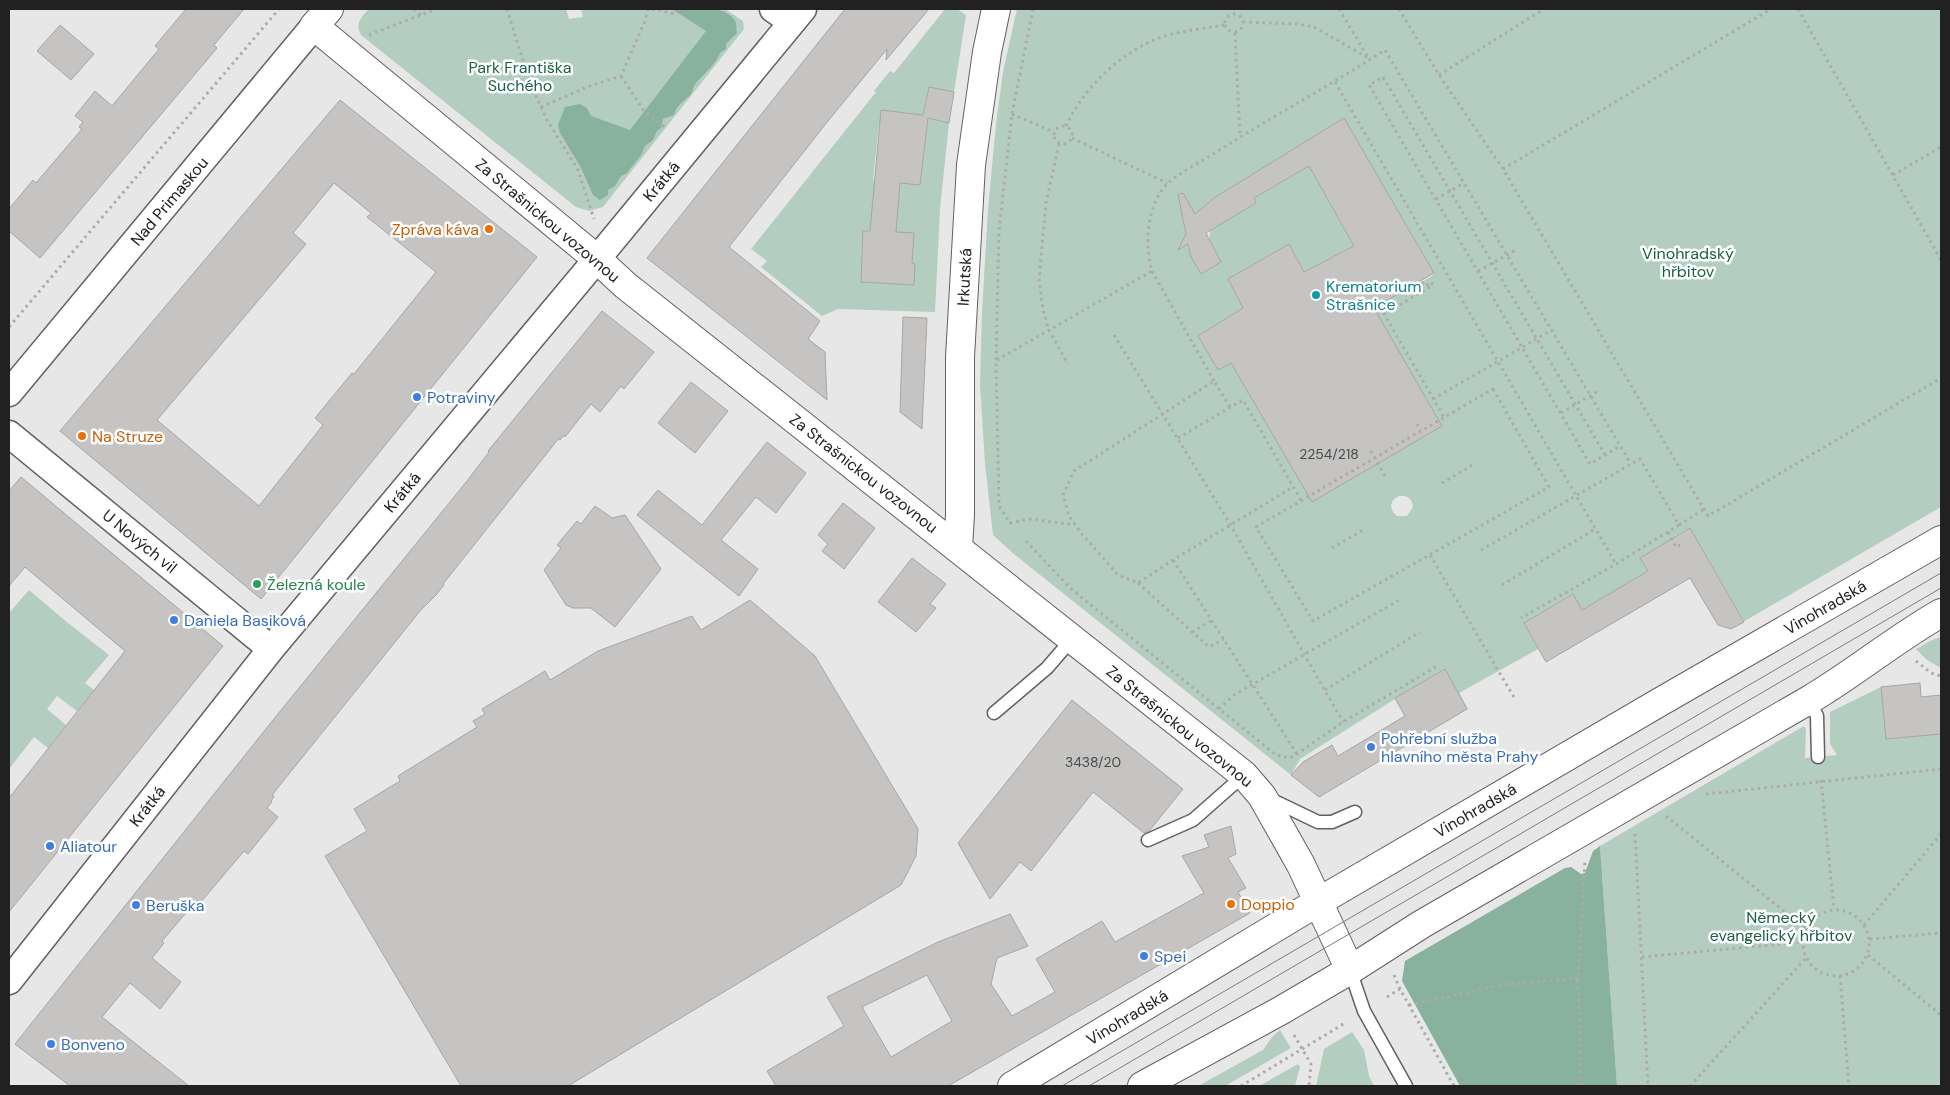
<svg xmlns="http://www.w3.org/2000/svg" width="1950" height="1095" font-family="'DM Sans',sans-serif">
<rect width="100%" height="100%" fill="#e7e7e8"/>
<!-- green -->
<path fill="#b3cec0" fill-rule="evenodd" d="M 369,9 L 566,9 L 569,19 L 583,17 L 581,9 L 725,9 L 743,21 L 744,29 L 603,207 L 589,211 L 576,207 L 361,35 C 355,24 361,17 369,9 Z
M 945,9 L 957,9 L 966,15 L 954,92 L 929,87 L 922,117 L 949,123 L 940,209 L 935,312 L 838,309 L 822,316 L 761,267 L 767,261 L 751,249 L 876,92 L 874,91 L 890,71 L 894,73 ZM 885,111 L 910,113 L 909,127 L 927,129 L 920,185 L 900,183 L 899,198 L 873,180 L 879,124 ZM 863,231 L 913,233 L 912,263 L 915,264 L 914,285 L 861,282 Z
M 1017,9 L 1941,9 L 1941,507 L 1731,629 L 1744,621 L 1690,528 L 1675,536 L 1696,574 L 1691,578 L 1718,625 L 1690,578 L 1546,662 L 1538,649 L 1459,693 L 1468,709 L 1418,738 L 1395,699 L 1300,759 L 1291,775 L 1015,555 L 993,535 L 985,464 L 980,384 L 982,312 L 988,209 L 996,124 L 1003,72 ZM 1344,119 L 1434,273 L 1432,276 L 1420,283 L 1419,282 L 1373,308 L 1305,490 L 1231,363 L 1218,370 L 1198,336 L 1243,308 L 1228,279 L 1289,244 L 1304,272 L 1354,246 L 1309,166 L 1254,198 L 1256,203 L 1250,207 L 1246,203 C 1235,213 1226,224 1211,226 L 1209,240 L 1221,262 L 1201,274 C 1182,241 1182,222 1214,198 ZM 1399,496 C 1408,495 1412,499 1413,507 L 1407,516 L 1397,516 C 1388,509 1390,500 1399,496 ZM 1667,542 L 1688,578 L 1648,571 L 1640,558 ZM 1572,594 L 1595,633 L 1546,662 L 1524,623 ZM 1444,669 L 1467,709 L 1418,737 L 1395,698 Z
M 29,590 L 68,623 L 109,655 L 85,683 L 94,690 L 77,711 L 57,696 L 47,709 L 66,725 L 48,748 L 34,737 L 9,769 L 9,613 Z
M 1941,637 L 1941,668 L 1927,660 L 1916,649 L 1932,640 Z
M 1881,687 L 1886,739 L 1941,734 L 1941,1086 L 1617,1086 L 1600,846 L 1804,726 L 1806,730 L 1805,758 L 1837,755 L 1830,744 L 1830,712 Z
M 1280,1030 L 1291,1048 L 1225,1086 L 1201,1086 L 1200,1085 L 1263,1050 L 1272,1037 Z
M 1352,1032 L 1364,1050 L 1369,1076 L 1374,1086 L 1316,1086 L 1324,1049 Z
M 1298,1064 L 1300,1067 L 1295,1086 L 1259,1086 Z"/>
<!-- forest -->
<path fill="#88b29d" d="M 672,9 C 689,9 725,3 735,21 C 737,24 736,29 737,33 L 726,44 L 726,49 L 720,53 C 716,64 704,74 696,83 C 693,86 693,91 691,94 C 685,101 676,105 674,115 L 663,119 L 661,128 L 657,131 L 653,140 L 645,146 L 641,155 L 627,173 L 621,176 L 615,186 L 608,190 L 608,195 L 600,200 L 593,195 L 581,168 L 560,133 L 558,125 L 565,107 L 580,104 L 587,108 L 591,116 L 630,130 L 706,31 Z
M 1600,846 L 1617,1086 L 1460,1086 L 1402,981 L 1405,961 L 1565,868 L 1571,867 L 1581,874 L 1585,873 L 1593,851 Z"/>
<!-- building -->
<path fill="#c5c4c3" stroke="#a7a5a5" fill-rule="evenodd" d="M 186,9 L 244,9 L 214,45 L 217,48 L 40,258 L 9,231 L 9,209 L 33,180 L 36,183 L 82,129 L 79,127 L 83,122 L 75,116 L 95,91 L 112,106 L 159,49 L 155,46 Z
M 845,9 L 929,9 L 886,60 L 887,49 L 828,121 L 729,247 L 820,321 L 808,339 L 825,352 L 827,400 L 647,258 Z
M 60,25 L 94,54 L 71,80 L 37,51 Z
M 929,87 L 954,92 L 949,123 L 928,118 L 920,185 L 900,183 L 896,232 L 914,233 L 912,263 L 915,264 L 914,285 L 861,282 L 863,231 L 870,231 L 881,110 L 923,115 Z
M 340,100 L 537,257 L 261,599 L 60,431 ZM 334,183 L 371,213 L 367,217 L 436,272 L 354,374 L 352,373 L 315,418 L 323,425 L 259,506 L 157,420 L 306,244 L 293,233 Z
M 1344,118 L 1434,273 L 1374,308 L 1442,426 L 1312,502 L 1231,363 L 1218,370 L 1198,336 L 1243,308 L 1228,279 L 1289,244 L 1304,272 L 1354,246 L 1309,166 L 1254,198 L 1256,203 L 1206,233 L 1221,262 L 1201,274 L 1191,257 L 1188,244 L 1178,250 L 1186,234 L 1178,195 L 1183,193 L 1195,214 L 1214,198 Z
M 602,311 L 654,352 L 624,389 L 621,386 L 600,412 L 591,404 L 565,437 L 564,435 L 560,440 L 559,438 L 443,584 L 444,585 L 436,595 L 420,611 L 272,795 L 274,796 L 271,801 L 272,802 L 267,808 L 278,817 L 248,854 L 244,851 L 200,903 L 197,900 L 162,941 L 164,943 L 152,958 L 181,982 L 160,1009 L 130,983 L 102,1017 L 189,1086 L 70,1086 L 15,1044 L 273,720 L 467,481 L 489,452 L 488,451 Z
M 903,317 L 927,318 L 922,429 L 900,412 Z
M 691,382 L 728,411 L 695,453 L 658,423 Z
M 767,442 L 806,473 L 776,513 L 756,497 L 721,540 L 758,569 L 739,596 L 637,515 L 658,490 L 702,525 Z
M 21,477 L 223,646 L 9,912 L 9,798 L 125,651 L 25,567 L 9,586 L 9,491 Z
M 843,503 L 875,528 L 844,569 L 822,551 L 828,544 L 818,535 Z
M 595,506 L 612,518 L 625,515 L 661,569 L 615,627 L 591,608 L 573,608 L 566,605 L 544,570 L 561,548 L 557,545 L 577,521 L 581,524 Z
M 1690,528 L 1744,622 L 1731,629 L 1718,625 L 1690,578 L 1546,662 L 1524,623 L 1573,594 L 1582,610 L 1648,571 L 1640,558 Z
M 912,558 L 946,584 L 930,604 L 936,608 L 916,632 L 878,602 Z
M 750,600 L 815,656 L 918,829 L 916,856 L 901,885 L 568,1086 L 461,1086 L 325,856 L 367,831 L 354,809 L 400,781 L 398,776 L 477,727 L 473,721 L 485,714 L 482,709 L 545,671 L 550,680 L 598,651 L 692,616 L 701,630 Z
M 1445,669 L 1467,709 L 1319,797 L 1291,775 L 1303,762 L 1332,745 L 1338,756 L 1405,716 L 1395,698 Z
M 1920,683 L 1921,697 L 1941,695 L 1941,734 L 1886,739 L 1881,687 Z
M 1072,700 L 1183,789 L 1150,830 L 1144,833 L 1093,792 L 1031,871 L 1020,862 L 990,899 L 958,843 Z
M 1231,826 L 1236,854 L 1228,858 L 1246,888 L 1238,892 L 1250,913 L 948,1086 L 776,1086 L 767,1071 L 844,1026 L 827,997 L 938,942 L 1010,914 L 1028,946 L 997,958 L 991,984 L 1012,1016 L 1055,992 L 1036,959 L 1102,921 L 1115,942 L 1204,893 L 1182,856 L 1209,847 L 1204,835 ZM 927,975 L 952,1021 L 891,1057 L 862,1007 Z"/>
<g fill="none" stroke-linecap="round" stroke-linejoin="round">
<!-- service casing -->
<g stroke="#616062" stroke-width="15">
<path id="service" d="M 1809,700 L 1817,716 L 1818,757
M 994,713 L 1047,668 L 1072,639
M 1270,799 L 1318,822 L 1332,822 L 1355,812
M 1148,840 L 1193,820 L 1244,775
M 1350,970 L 1364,1011 L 1406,1086"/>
</g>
<!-- minor casing -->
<g stroke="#616062" stroke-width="29">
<path id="minor" d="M 773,9 L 792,22
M 9,393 L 314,26
M 9,434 L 271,649
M 9,981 L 271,649 L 597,259 L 803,9"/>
</g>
<!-- tertiary casing -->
<g stroke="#616062" stroke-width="30">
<path id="tertiary" d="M 329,9 L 314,26 L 597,259 L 625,285 L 1244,775 L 1262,796 L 1301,865 L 1350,970
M 958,548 L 960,515 L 960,357 L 971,165 L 987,52 L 996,9"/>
</g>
<!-- secondary casing -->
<g stroke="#616062" stroke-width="30">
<path id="secondary" d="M 1012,1086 L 1318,902 L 1660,702 L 1941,540
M 1142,1086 L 1280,1011 L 1350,970 L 1422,924 L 1809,700 C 1855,673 1895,639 1941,613"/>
</g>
<!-- path -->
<path stroke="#ababac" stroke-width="3" stroke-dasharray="2.5 4" stroke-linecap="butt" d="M 414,9 L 421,15
M 507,9 L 530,83 L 547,120 L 578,170 L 594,219
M 652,9 L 676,14 L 680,9
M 1033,9 L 1012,114 L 999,231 L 996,361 L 999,506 L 1010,523 L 1030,519 L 1075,525
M 1339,9 L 1369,59
M 1399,9 L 1439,75 L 1503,169 L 1708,516 L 1941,378
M 1798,9 L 1941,260
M1225 23a9 9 0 1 1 18 0a9 9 0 1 1-18 0Z
M 1243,22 L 1297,24 L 1314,27 L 1370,59
M 1235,33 L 1240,137
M 369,35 L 436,9
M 1439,75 L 1544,9
M 621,76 L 644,111 L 667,129
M 1335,82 L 1616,564
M 541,107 L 587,87 L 621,76 L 645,21 L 648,9
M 1012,114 L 1054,132
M1054 135a9 9 0 1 1 18 0a9 9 0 1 1-18 0Z
M 1066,126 C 1083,89 1118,55 1156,39 C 1177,31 1202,29 1224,25
M 1072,138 L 1167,183
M 1059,144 L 1046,203 L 1039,279 L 1043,310 L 1049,330 L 1068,364
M 1503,169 L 1771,9
M 1893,175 L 1941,147
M 1436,199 L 1464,183
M 1478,271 L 1516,250
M 1422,282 L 1425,286 L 1431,282 L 1433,285 L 1384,314 L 1444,417
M 9,327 L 279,9
M 1114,335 L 1230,524 L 1343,722
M 997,360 L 1152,271
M 1214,381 L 1152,271 C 1144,245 1147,204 1167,184 C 1176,175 1203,160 1215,153 C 1271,117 1329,86 1385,50 L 1631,464
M 1493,389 L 1549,487 L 1313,621 L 1256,527 Z
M 1433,399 L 1552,330
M 1230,407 L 1214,381 L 1074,471 L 1063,495 L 1069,516 L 1082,534 L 1118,575 L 1138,583 L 1173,560 L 1293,487
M 1561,413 L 1598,391
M 1417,424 L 1421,430
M 1178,438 L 1243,400 L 1301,500
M 1371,451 L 1385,476
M 1605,455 L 1383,77 L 1369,85 L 1590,464 L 1620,446
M 1442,483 L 1474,464
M 1679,525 L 1704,509
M 1668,532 L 1676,547 L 1680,545
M 1026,541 L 1070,588 L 1276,755 L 1289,758 L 1297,754 L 1343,722 L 1439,665
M 1332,548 L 1363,530
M 1481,550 L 1640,459 L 1679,525 L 1616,564 L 1521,618
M 1430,555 L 1515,699
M 1173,560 L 1297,754
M 1138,583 L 1209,647 L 1224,639
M 1502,585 L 1595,529
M 1192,632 L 1212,620
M 1916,661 L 1931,673 L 1941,676
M 1325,690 L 1420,632
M 1219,709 L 1234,695 L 1401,599
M 1821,780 L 1834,909
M 1706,794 L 1941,769
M 1666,816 L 1806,929
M 1635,834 L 1648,1086
M1803 943a33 33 0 1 1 66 0a33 33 0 1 1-66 0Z
M 1864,925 L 1941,834
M 1870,939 L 1941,933
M 1868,955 L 1941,1015
M 1642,957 L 1803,942
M 1394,975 L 1400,989 L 1454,1086
M 1840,976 L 1849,1086
M 1387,997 L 1400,989
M 1409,1005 L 1501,985 L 1578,978
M 1294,1035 L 1311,1064 L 1309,1086
M 1241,1086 L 1345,1023
M 1581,1086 L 1578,978 L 1585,862
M 1690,1086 L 1806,958"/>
<!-- service -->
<use href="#service" stroke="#fff" stroke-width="12"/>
<!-- minor -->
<use href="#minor" stroke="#fff" stroke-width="26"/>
<!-- tertiary -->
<use href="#tertiary" stroke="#fff" stroke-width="28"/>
<!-- secondary -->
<use href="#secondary" stroke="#fff" stroke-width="28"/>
<!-- tram -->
<path stroke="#7d7d7e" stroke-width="1" d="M 1062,1086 L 1941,573
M 1089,1086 L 1941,588"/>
</g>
<!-- markers -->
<g fill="#e8710a" stroke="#fff" stroke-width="2">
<circle cx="489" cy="229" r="5"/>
<circle cx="82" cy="436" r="5"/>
<circle cx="1231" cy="904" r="5"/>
</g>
<circle fill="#0f9aa8" stroke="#fff" stroke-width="2" cx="1316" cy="295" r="5"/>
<g fill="#3f7fe0" stroke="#fff" stroke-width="2">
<circle cx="417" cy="397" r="5"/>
<circle cx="174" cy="620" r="5"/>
<circle cx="1371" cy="747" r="5"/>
<circle cx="50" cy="846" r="5"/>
<circle cx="136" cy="905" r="5"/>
<circle cx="1144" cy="956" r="5"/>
<circle cx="51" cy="1044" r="5"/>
</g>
<circle fill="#2e9e5b" stroke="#fff" stroke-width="2" cx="257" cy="584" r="5"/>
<g text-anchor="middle" stroke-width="5" stroke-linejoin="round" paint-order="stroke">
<!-- number labels -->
<g font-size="14" fill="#4a4a4a">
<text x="1329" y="459">2254/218</text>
<text x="1093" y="767">3438/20</text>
</g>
<!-- park labels -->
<g font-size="16" fill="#196145" stroke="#fff">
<text x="520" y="73">Park Františka<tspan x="520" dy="18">Suchého</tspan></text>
<text x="1688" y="259">Vinohradský<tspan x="1688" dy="18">hřbitov</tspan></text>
<text x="1781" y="923">Německý<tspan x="1781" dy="18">evangelický hřbitov</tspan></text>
</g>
<!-- street labels -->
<g font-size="16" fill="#212122" stroke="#fff">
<text transform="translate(661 181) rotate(-50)" y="6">Krátká</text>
<text transform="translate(169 201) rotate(-50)" y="6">Nad Primaskou</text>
<text transform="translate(548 220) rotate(40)" y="6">Za Strašnickou vozovnou</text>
<text transform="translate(964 277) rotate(-87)" y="6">Irkutská</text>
<text transform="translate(864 473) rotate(38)" y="6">Za Strašnickou vozovnou</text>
<text transform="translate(402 492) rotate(-50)" y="6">Krátká</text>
<text transform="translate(140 541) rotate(39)" y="6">U Nových vil</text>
<text transform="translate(1825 607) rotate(-30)" y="6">Vinohradská</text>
<text transform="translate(1180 726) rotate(39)" y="6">Za Strašnickou vozovnou</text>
<text transform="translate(147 806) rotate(-52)" y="6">Krátká</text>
<text transform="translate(1475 810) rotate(-30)" y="6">Vinohradská</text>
<text transform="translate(1127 1017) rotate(-31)" y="6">Vinohradská</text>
</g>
<!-- food labels -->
<g font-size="16" fill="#c56008" stroke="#fff" text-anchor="start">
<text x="479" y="235" text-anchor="end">Zpráva káva</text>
<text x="92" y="442">Na Struze</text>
<text x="1241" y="910">Doppio</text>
</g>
<!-- culture labels -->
<g font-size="16" fill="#0d838f" stroke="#fff" text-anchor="start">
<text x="1326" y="292">Krematorium<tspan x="1326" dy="18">Strašnice</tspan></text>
</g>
<!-- shop labels -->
<g font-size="16" fill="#366cbe" stroke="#fff" text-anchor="start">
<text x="427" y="403">Potraviny</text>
<text x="184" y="626">Daniela Basiková</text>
<text x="1381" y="744">Pohřební služba<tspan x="1381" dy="18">hlavního města Prahy</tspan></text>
<text x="60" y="852">Aliatour</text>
<text x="146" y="911">Beruška</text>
<text x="1154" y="962">Spei</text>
<text x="61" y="1050">Bonveno</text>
</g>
<!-- leisure labels -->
<g font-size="16" fill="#27864d" stroke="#fff" text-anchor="start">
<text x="267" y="590">Železná koule</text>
</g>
</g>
<!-- border -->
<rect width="1950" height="1095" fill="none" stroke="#212122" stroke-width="20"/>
</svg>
